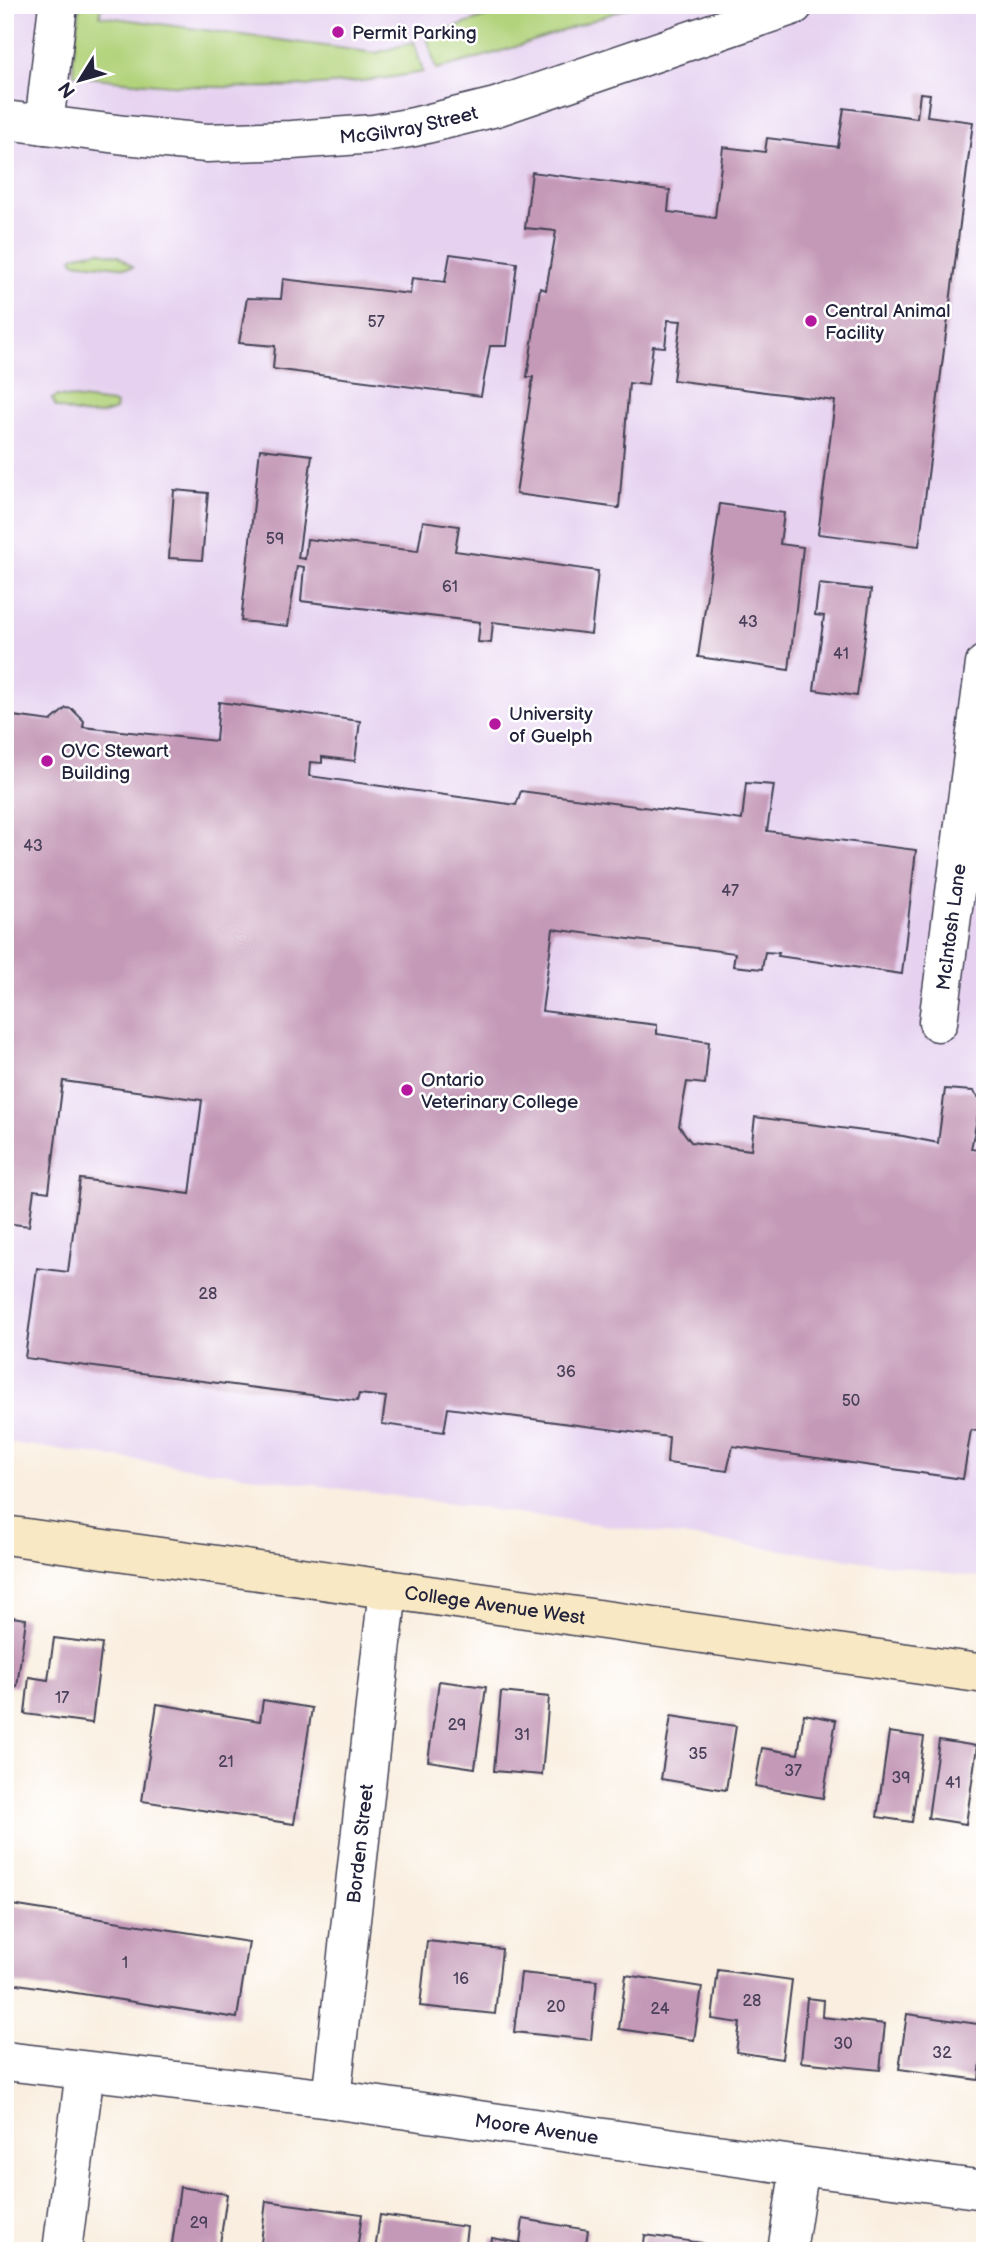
<svg xmlns="http://www.w3.org/2000/svg" width="990" height="2256" font-family="'Balsamiq Sans',sans-serif">
<rect width="100%" height="100%" fill="#fff"/>
<filter id="ink" filterUnits="userSpaceOnUse"><feTurbulence type="fractalNoise" baseFrequency=".0143" numOctaves="2"/><feDisplacementMap in="SourceGraphic" scale="14" xChannelSelector="R" yChannelSelector="G"/><feConvolveMatrix kernelMatrix="1 2 1 2 8 2 1 2 1" color-interpolation-filters="sRGB"/></filter>
<filter id="wash" filterUnits="userSpaceOnUse"><feTurbulence type="fractalNoise" baseFrequency=".00686" numOctaves="4" result="noise"/><feDisplacementMap in="SourceGraphic" scale="28" xChannelSelector="R" yChannelSelector="G"/><feGaussianBlur stdDeviation="1.57" result="paint"/><feColorMatrix in="noise" values="0 0 0 0 0 0 0 0 0 0 0 0 0 0 0 0 0 1.4 0 .05"/><feComposite in="paint" operator="in"/></filter>
<g filter="url(#wash)">
<rect width="100%" height="100%" fill="#f9eedf"/>
<!-- built -->
<path fill="#e6d2f0" d="M 5,5 L 985,5 L 985,1578 L 5,1442 Z"/>
<!-- green -->
<path fill="#b2d37b" stroke="#6a7a5b" stroke-width="2" d="M 80,5 L 101,5 L 100,16 L 376,53 L 414,42 L 423,72 C 309,93 194,91 79,76 L 74,74 L 73,60 Z
M 520,5 L 635,5 C 569,29 504,53 436,69 L 427,37 Z
M 99,251 L 119,256 L 133,267 L 129,268 L 74,262 L 72,258 L 77,255 Z
M 57,396 L 112,403 L 116,404 L 115,410 C 94,419 77,414 56,407 L 52,399 Z"/>
<g id="blocks">
<!-- building -->
<path fill="#c499b7" d="M 920,93 L 930,94 L 927,116 L 973,122 L 919,546 L 818,534 L 835,401 L 673,380 L 681,321 L 668,320 L 665,347 L 653,346 L 648,385 L 629,383 L 619,508 L 516,494 L 533,377 L 527,377 L 540,288 L 546,290 L 556,231 L 525,228 L 532,172 L 670,190 L 668,212 L 715,218 L 723,147 L 765,152 L 767,138 L 838,147 L 844,108 L 917,118 Z
M 450,254 L 517,263 L 507,346 L 490,346 L 481,396 L 273,369 L 275,346 L 239,343 L 247,298 L 281,299 L 283,279 L 410,294 L 412,278 L 445,282 Z
M 260,449 L 312,455 L 298,558 L 305,559 L 307,539 L 418,551 L 423,521 L 459,526 L 455,551 L 598,571 L 591,634 L 493,622 L 491,643 L 478,642 L 480,622 L 301,601 L 304,567 L 297,566 L 288,626 L 241,621 Z
M 174,490 L 208,493 L 202,560 L 169,558 Z
M 720,504 L 784,513 L 780,544 L 803,547 L 789,670 L 698,657 Z
M 819,584 L 871,590 L 857,696 L 814,690 L 824,616 L 815,615 Z
M 219,702 L 360,721 L 355,761 L 322,757 L 322,763 L 310,762 L 309,776 L 516,805 L 521,791 L 742,820 L 746,783 L 774,785 L 767,831 L 916,850 L 902,974 L 778,956 L 779,953 L 765,952 L 762,969 L 733,966 L 735,953 L 553,929 L 542,1011 L 657,1025 L 657,1034 L 709,1042 L 705,1084 L 687,1082 L 679,1126 L 691,1142 L 751,1150 L 755,1117 L 903,1136 L 938,1143 L 945,1089 L 973,1091 L 981,1100 L 971,1149 L 985,1151 L 985,1432 L 971,1430 L 963,1479 L 733,1446 L 727,1471 L 667,1463 L 669,1437 L 448,1408 L 444,1432 L 382,1424 L 386,1397 L 359,1394 L 357,1401 L 25,1358 L 37,1268 L 68,1272 L 80,1179 L 190,1194 L 202,1100 L 63,1081 L 49,1192 L 34,1190 L 29,1226 L 5,1223 L 5,715 L 51,721 L 66,708 L 72,709 L 84,721 L 83,727 L 216,741 Z
M 5,1616 L 26,1619 L 17,1687 L 5,1686 Z
M 54,1638 L 102,1644 L 92,1723 L 25,1714 L 29,1677 L 48,1680 Z
M 439,1681 L 486,1687 L 475,1768 L 428,1761 Z
M 501,1692 L 549,1697 L 542,1775 L 494,1771 Z
M 263,1700 L 312,1708 L 294,1824 L 142,1801 L 157,1704 L 260,1721 Z
M 804,1714 L 836,1720 L 823,1798 L 755,1786 L 762,1748 L 798,1754 Z
M 671,1716 L 736,1726 L 726,1790 L 661,1779 Z
M 889,1732 L 924,1737 L 912,1822 L 877,1817 Z
M 939,1740 L 977,1746 L 966,1824 L 928,1818 Z
M 5,1904 L 249,1942 L 237,2018 L 5,1982 Z
M 427,1941 L 502,1949 L 495,2014 L 420,2006 Z
M 718,1970 L 792,1980 L 782,2059 L 736,2052 L 740,2023 L 712,2019 Z
M 521,1973 L 597,1981 L 591,2040 L 514,2032 Z
M 626,1975 L 702,1987 L 694,2040 L 619,2029 Z
M 807,1998 L 823,2000 L 822,2017 L 885,2024 L 880,2070 L 801,2062 Z
M 907,2014 L 985,2025 L 979,2080 L 899,2069 Z
M 180,2187 L 227,2194 L 219,2251 L 171,2251 Z
M 266,2201 L 362,2214 L 357,2251 L 260,2251 Z
M 380,2215 L 467,2227 L 464,2251 L 375,2251 Z
M 523,2219 L 588,2230 L 585,2251 L 490,2251 L 492,2238 L 520,2243 Z
M 645,2235 L 703,2243 L 702,2251 L 643,2251 Z"/>
</g>
</g>
<g filter="url(#ink)">
<use href="#blocks" fill-opacity="0" stroke="#424154" stroke-width="2"/>
<g fill="none" stroke-linecap="round" stroke-linejoin="round">
<!-- street casing -->
<g stroke="#424154" stroke-width="41">
<g id="street">
<path id="s1" d="M 5,120 L 125,135 L 207,143 L 292,140 L 374,134 L 414,127 L 496,107 L 794,5"/>
<path d="M 44,125 L 58,5"/>
<path id="s2" d="M 938,1022 L 985,664"/>
<path id="s3" d="M 5,2061 L 331,2099 L 800,2166 L 985,2190"/>
<path id="s4" d="M 331,2099 L 388,1589"/>
<path d="M 62,2251 L 85,2071"/>
<path d="M 787,2251 L 800,2166"/>
</g>
</g>
<!-- secondary casing -->
<g stroke="#424154" stroke-width="41">
<g id="secondary">
<path id="s5" d="M 5,1535 L 985,1674"/>
</g>
</g>
<!-- street -->
<use href="#street" stroke="#fff" stroke-width="38"/>
<!-- secondary -->
<use href="#secondary" stroke="#f8e8c3" stroke-width="38"/>
</g>
</g>
<!-- markers -->
<g fill="#b5179e" stroke="#fff" stroke-width="2.5">
<circle cx="338" cy="32" r="7"/>
<circle cx="811" cy="321" r="7"/>
<circle cx="495" cy="724" r="7"/>
<circle cx="47" cy="761" r="7"/>
<circle cx="407" cy="1090" r="7"/>
</g>
<g text-anchor="middle" stroke-width="5" stroke-linejoin="round" paint-order="stroke">
<!-- number labels -->
<g font-size="16" fill="#4a405a">
<text x="376" y="327">57</text>
<text x="275" y="544">59</text>
<text x="450" y="592">61</text>
<text x="748" y="627">43</text>
<text x="841" y="659">41</text>
<text x="33" y="851">43</text>
<text x="730" y="896">47</text>
<text x="208" y="1299">28</text>
<text x="566" y="1377">36</text>
<text x="851" y="1406">50</text>
<text x="62" y="1703">17</text>
<text x="457" y="1730">29</text>
<text x="522" y="1740">31</text>
<text x="698" y="1759">35</text>
<text x="226" y="1767">21</text>
<text x="793" y="1776">37</text>
<text x="901" y="1783">39</text>
<text x="953" y="1788">41</text>
<text x="125" y="1968">1</text>
<text x="461" y="1984">16</text>
<text x="752" y="2006">28</text>
<text x="556" y="2012">20</text>
<text x="660" y="2014">24</text>
<text x="843" y="2049">30</text>
<text x="942" y="2058">32</text>
<text x="199" y="2228">29</text>
</g>
<!-- poi labels -->
<g font-size="19" fill="#22223b" stroke="#fff" text-anchor="start">
<text x="352" y="39">Permit Parking</text>
<text x="825" y="317">Central Animal<tspan x="825" dy="22">Facility</tspan></text>
<text x="509" y="720">University<tspan x="509" dy="22">of Guelph</tspan></text>
<text x="61" y="757">OVC Stewart<tspan x="61" dy="22">Building</tspan></text>
<text x="421" y="1086">Ontario<tspan x="421" dy="22">Veterinary College</tspan></text>
</g>
<!-- street labels -->
<g font-size="19" fill="#22223b" stroke="#fff">
<text dy="7" stroke="none"><textPath href="#s1" startOffset="406">McGilvray Street</textPath></text>
<text dy="7" stroke="none"><textPath href="#s2" startOffset="96">McIntosh Lane</textPath></text>
<text dy="7" stroke="none"><textPath href="#s5" startOffset="495">College Avenue West</textPath></text>
<text dy="7" stroke="none"><textPath href="#s4" startOffset="257">Borden Street</textPath></text>
<text dy="7" stroke="none"><textPath href="#s3" startOffset="536">Moore Avenue</textPath></text>
</g>
</g>
<!-- margin -->
<rect width="990" height="2256" fill="none" stroke="#fff" stroke-width="28"/>
<!-- north arrow -->
<g transform="translate(80 80) rotate(233)" stroke="#ffffff" stroke-width="5" paint-order="stroke">
<path d="M0-5L12 26L0 18L-12 26Z" fill="#22223b"/>
<text y="-10" font-size="19" font-weight="bold" text-anchor="middle" fill="#22223b">N</text>
</g>
</svg>
